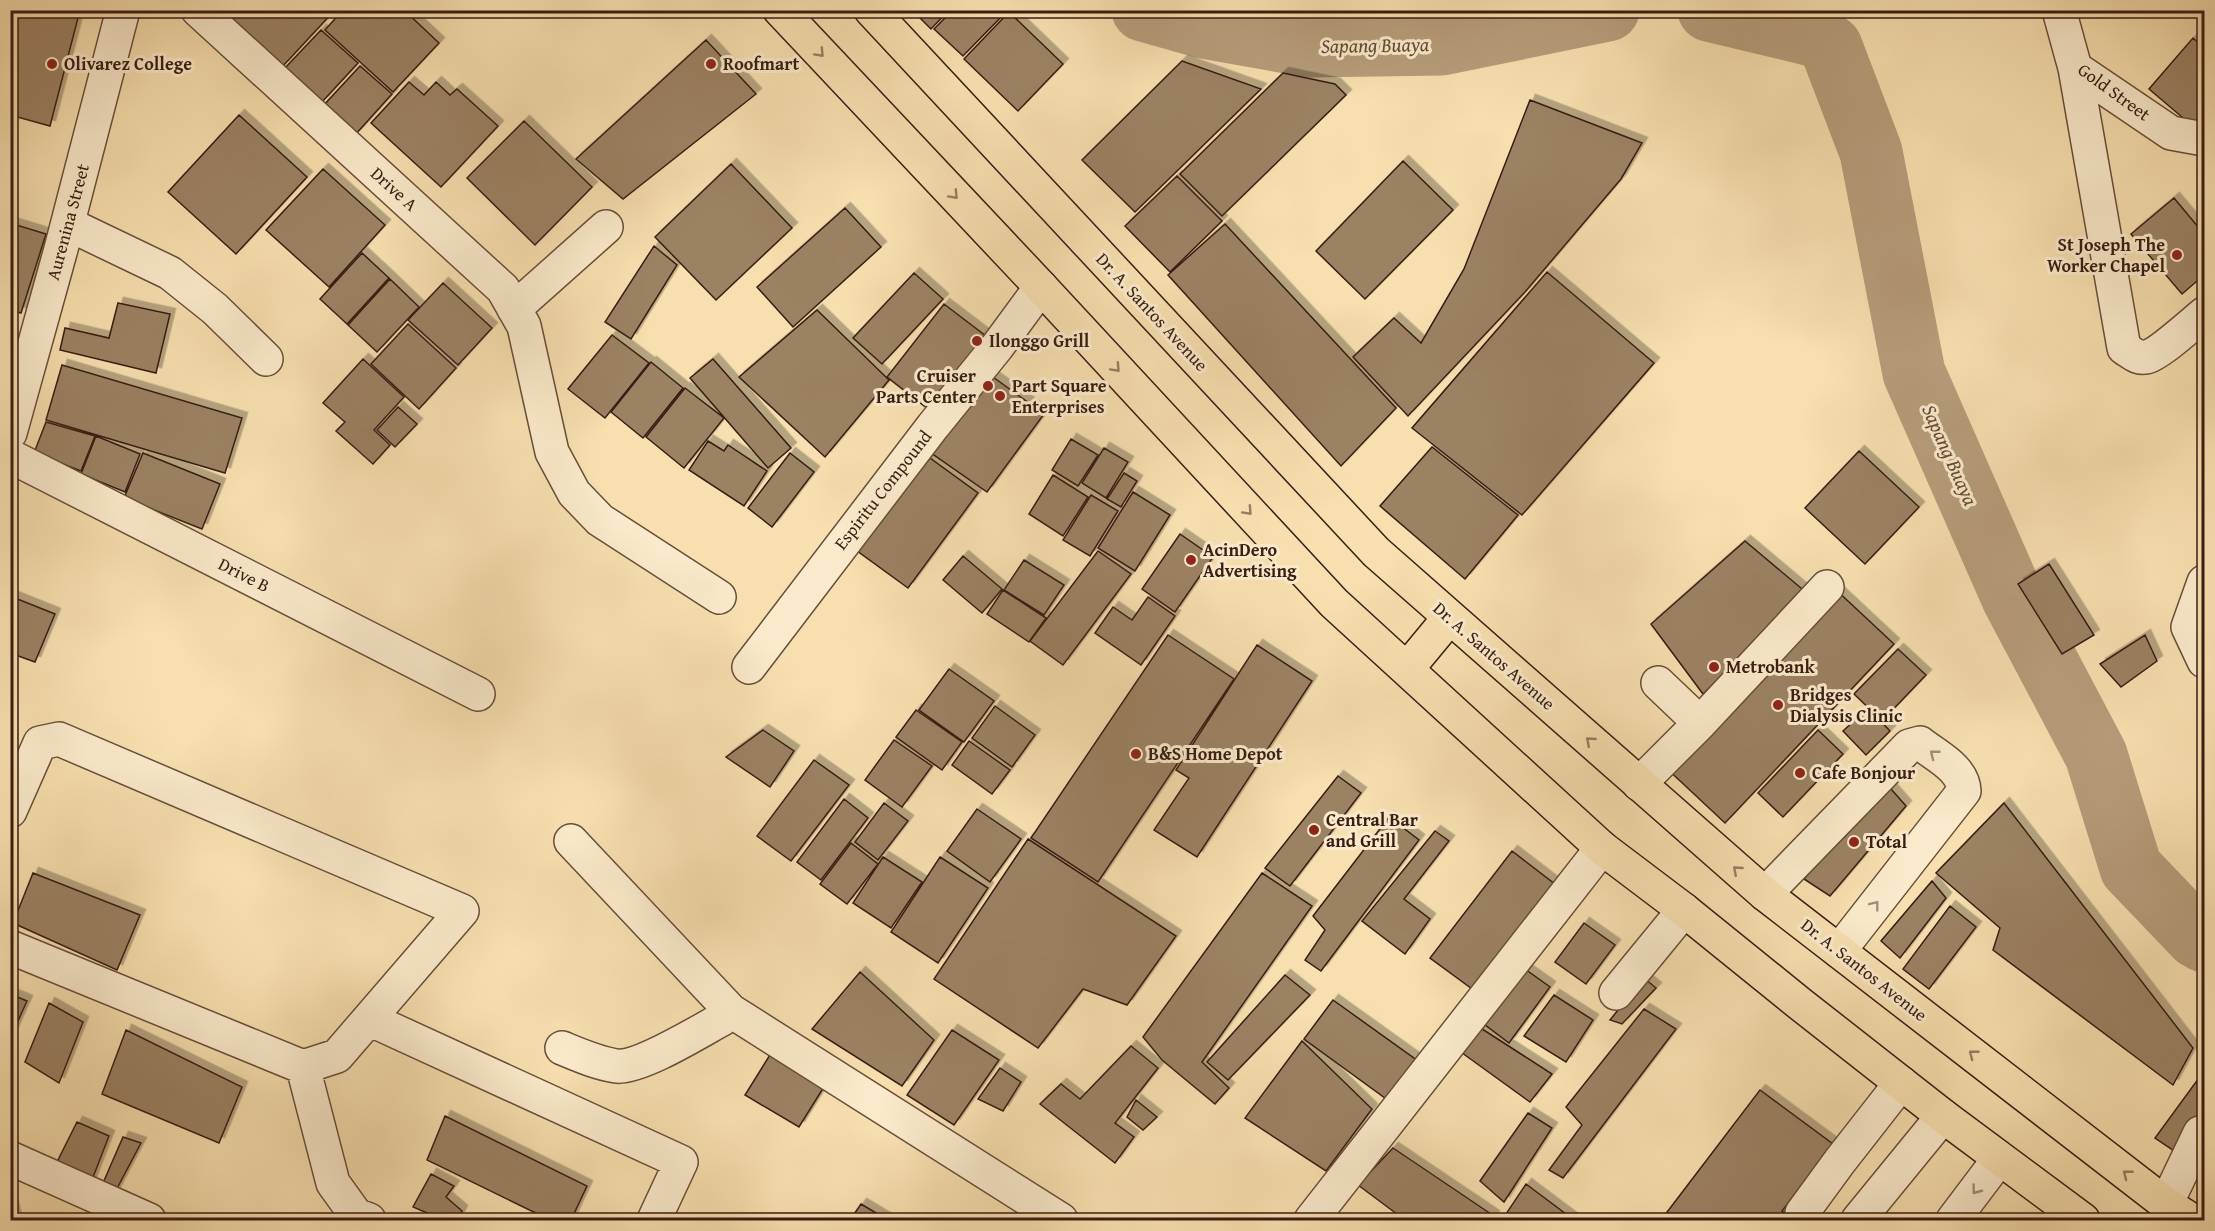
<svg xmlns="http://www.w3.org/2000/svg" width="2215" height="1231" font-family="'Gentium Book Plus',serif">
<defs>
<filter id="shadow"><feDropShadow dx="5.5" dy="-5.5" stdDeviation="0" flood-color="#0004"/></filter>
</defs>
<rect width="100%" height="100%" fill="#f7dfaf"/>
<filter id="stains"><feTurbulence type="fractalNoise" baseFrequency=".00333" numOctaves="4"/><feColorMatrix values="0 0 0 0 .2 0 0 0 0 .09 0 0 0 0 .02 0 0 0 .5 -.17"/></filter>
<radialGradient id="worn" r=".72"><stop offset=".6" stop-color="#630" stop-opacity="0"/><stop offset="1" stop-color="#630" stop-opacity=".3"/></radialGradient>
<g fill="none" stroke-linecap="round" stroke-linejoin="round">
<!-- river -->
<path stroke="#b69d7a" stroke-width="63" d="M 1143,10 L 1203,27 L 1309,46 L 1442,44 L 1608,10
M 1709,10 L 1817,36 L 1831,47 L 1871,152 L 1914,373 L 2013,598 L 2096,755 L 2131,868 L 2197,937 L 2204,941"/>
</g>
<!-- building -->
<path fill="#9b8264" stroke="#381d13" stroke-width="1.5" filter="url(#shadow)" d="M 10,10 L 80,10 L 50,126 L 10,115 Z
M 231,10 L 333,10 L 334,11 L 283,66 L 231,19 L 235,14 Z
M 343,10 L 404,10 L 439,43 L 393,92 L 325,30 Z
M 912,10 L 949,10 L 931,29 Z
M 953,10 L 1008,10 L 963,56 L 934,29 Z
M 1009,12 L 1063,64 L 1018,111 L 964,59 Z
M 321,30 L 358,63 L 322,102 L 285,68 Z
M 2193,38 L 2204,48 L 2204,118 L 2196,129 L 2149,89 Z
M 706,40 L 756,94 L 623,199 L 576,159 Z
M 1182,61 L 1261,89 L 1135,212 L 1082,160 Z
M 360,66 L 392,94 L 355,135 L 323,106 Z
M 1283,73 L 1335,84 L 1346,95 L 1222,216 L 1180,174 Z
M 409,82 L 424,95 L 436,82 L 450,95 L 457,89 L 498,126 L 441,187 L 371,123 Z
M 1530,100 L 1642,143 L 1621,179 L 1525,292 L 1408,416 L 1353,357 L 1394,318 L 1421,343 L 1464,269 Z
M 239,115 L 307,177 L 236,254 L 168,192 Z
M 524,121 L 592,187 L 535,245 L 467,178 Z
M 1403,161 L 1453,210 L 1365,299 L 1316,251 Z
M 731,164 L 792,228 L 716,300 L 655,237 Z
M 323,169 L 385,225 L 329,287 L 266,230 Z
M 1177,176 L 1222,221 L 1170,272 L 1125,226 Z
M 2174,198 L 2204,234 L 2204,275 L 2182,294 L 2131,234 Z
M 845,208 L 881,247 L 793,327 L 757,287 Z
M 10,223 L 46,234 L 21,313 L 10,310 Z
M 1225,224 L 1396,408 L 1341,466 L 1168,275 Z
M 654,246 L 677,265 L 631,339 L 605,322 Z
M 362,253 L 389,278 L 347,324 L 320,299 Z
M 1547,272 L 1654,363 L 1522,515 L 1412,428 Z
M 914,273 L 943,299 L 882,364 L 853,338 Z
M 390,279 L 419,307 L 377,352 L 348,325 Z
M 443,283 L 492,328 L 458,365 L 408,320 Z
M 118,303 L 170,314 L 156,373 L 60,350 L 65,328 L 109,338 Z
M 944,304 L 995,343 L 937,416 L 887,377 Z
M 817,310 L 889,380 L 825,457 L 739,377 Z
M 408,324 L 456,368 L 419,409 L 371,364 Z
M 612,335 L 649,363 L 605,418 L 568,389 Z
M 363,359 L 404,397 L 374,430 L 390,445 L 373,464 L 336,431 L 345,422 L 323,403 Z
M 713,359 L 791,448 L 768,468 L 690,378 Z
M 651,362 L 683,388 L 643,438 L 611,412 Z
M 62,365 L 242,418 L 225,473 L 46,420 Z
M 982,369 L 1044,414 L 987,492 L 924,448 Z
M 685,388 L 724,418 L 684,468 L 646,437 Z
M 398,407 L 417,424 L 395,447 L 377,430 Z
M 46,422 L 95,436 L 81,471 L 34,453 Z
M 96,436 L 140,454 L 125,492 L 81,474 Z
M 1071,439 L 1098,455 L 1078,486 L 1052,470 Z
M 708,441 L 724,451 L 728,445 L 767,471 L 744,506 L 689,470 Z
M 1432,447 L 1518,515 L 1465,579 L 1380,506 Z
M 1104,448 L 1128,462 L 1106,498 L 1082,483 Z
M 919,450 L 978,493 L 908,588 L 849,545 Z
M 1859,451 L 1919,507 L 1865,564 L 1805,508 Z
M 143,453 L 220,484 L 202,529 L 124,498 Z
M 790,453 L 814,472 L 772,527 L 748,508 Z
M 1124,473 L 1137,481 L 1121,507 L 1107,499 Z
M 1053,475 L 1088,497 L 1063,536 L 1029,514 Z
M 1133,492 L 1170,515 L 1135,571 L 1098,548 Z
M 1091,495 L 1118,511 L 1090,556 L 1063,540 Z
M 1180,534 L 1213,557 L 1175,612 L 1142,589 Z
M 1745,541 L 1808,594 L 1703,694 L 1651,624 Z
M 1098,551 L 1131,574 L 1063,665 L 1030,641 Z
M 963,556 L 1002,589 L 982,613 L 943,580 Z
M 1024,560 L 1064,585 L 1044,615 L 1004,590 Z
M 2049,564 L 2094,635 L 2062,654 L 2018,584 Z
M 1833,587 L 1894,644 L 1725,823 L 1663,765 Z
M 1003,590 L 1046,618 L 1029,642 L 987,614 Z
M 10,596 L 55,614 L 35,662 L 10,653 Z
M 1148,597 L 1175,616 L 1141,665 L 1095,633 L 1113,607 L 1132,620 Z
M 1168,635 L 1234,679 L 1098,882 L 1031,838 Z
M 2145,635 L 2157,661 L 2121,687 L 2100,664 Z
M 1257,645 L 1312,681 L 1197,857 L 1154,830 L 1189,778 L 1176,770 Z
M 1898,649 L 1926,675 L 1882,721 L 1854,694 Z
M 949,669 L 994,701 L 964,742 L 919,710 Z
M 995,706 L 1035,735 L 1012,767 L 972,738 Z
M 1868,708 L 1890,731 L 1866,755 L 1843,731 Z
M 916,710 L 962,742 L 942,770 L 896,737 Z
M 763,730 L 794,751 L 770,787 L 726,757 Z
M 1818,730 L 1843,754 L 1783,817 L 1758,793 Z
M 894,740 L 932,766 L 902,807 L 865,780 Z
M 969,741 L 1010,770 L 992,794 L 952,765 Z
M 814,760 L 849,785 L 791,861 L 757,836 Z
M 1338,776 L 1361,793 L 1290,886 L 1265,868 Z
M 1884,781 L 1906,806 L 1830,896 L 1804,879 Z
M 844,799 L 868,818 L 821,880 L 797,862 Z
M 884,803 L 908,821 L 878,860 L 855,842 Z
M 2004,803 L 2193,1048 L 2173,1085 L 1993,950 L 2000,928 L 1936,873 Z
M 977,809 L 1021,839 L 990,882 L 947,851 Z
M 1389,817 L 1419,840 L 1321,971 L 1305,960 L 1325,930 L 1313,916 Z
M 1435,831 L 1449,841 L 1404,899 L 1430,919 L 1405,954 L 1362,921 Z
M 1028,839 L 1176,936 L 1127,1005 L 1083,989 L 1038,1048 L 934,979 Z
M 851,843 L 878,864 L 847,904 L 820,884 Z
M 1512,851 L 1560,888 L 1479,994 L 1430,958 Z
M 883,857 L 922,882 L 891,928 L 853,903 Z
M 940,857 L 988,888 L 938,963 L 891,932 Z
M 33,873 L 140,915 L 117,970 L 13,923 Z
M 1262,873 L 1312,906 L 1202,1062 L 1229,1088 L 1215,1104 L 1162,1060 L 1143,1037 Z
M 1932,881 L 1946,898 L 1900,958 L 1881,941 Z
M 1950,906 L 1976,927 L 1929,989 L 1903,969 Z
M 1584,923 L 1615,945 L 1586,984 L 1555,962 Z
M 1518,964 L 1550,987 L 1509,1043 L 1476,1018 Z
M 860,972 L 934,1040 L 902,1086 L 812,1029 Z
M 1285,975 L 1310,995 L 1228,1080 L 1207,1062 Z
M 1644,978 L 1656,988 L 1622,1024 L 1610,1020 Z
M 10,994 L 27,1001 L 10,1039 Z
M 1554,995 L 1593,1020 L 1566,1062 L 1524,1036 Z
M 1333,1000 L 1418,1061 L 1389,1101 L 1304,1039 Z
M 49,1003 L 83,1022 L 59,1083 L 25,1062 Z
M 1644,1009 L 1676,1029 L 1563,1178 L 1549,1170 L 1582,1125 L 1566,1107 Z
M 1479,1027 L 1552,1074 L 1530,1102 L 1458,1050 Z
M 126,1030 L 242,1087 L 219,1143 L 102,1094 Z
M 952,1030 L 999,1060 L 954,1125 L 907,1095 Z
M 1302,1041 L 1372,1109 L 1326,1171 L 1245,1118 Z
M 1131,1046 L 1158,1068 L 1115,1123 L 1134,1137 L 1115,1163 L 1040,1104 L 1061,1084 L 1080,1099 Z
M 773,1050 L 827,1082 L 799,1127 L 745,1095 Z
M 1000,1068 L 1021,1082 L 1003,1111 L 978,1099 Z
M 2204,1071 L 2204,1171 L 2155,1138 Z
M 1760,1090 L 1833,1144 L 1782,1211 L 1795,1220 L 1661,1220 Z
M 1136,1100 L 1157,1117 L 1143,1130 L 1127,1117 Z
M 1528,1113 L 1552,1128 L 1504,1202 L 1480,1181 Z
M 445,1116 L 587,1186 L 571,1220 L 550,1220 L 427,1160 Z
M 77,1122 L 109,1136 L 90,1185 L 54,1168 Z
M 123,1137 L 141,1143 L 113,1196 L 100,1190 Z
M 1393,1148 L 1494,1216 L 1490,1220 L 1405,1220 L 1358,1185 Z
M 431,1174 L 454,1186 L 446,1197 L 462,1211 L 457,1220 L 433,1220 L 434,1216 L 413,1207 Z
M 1526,1184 L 1574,1220 L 1502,1220 Z
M 10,1203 L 12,1204 L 16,1220 L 10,1220 Z
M 861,1204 L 888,1220 L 850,1220 Z"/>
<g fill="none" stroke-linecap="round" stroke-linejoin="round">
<!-- minor casing -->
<g stroke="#684e3a" stroke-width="36">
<path id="minor" d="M 198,10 L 503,289 L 524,326 L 552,452 L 574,493 L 600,520 L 719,597
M 2059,10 L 2075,68 L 2171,133 L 2204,139
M 2075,68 L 2124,348 C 2131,352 2137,359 2146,357 C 2158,355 2193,323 2204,314
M 68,224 L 170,273 L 215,309 L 266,359
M 514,309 L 606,227
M 10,433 L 61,249 L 123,10
M 10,456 L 478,694
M 2204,582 L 2188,627 L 2204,661
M 749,667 L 933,426 L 997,347 L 1041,287
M 1658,683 L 1700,723
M 1639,784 L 1700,723 L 1827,587
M 10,811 L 40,743 L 59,739 L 462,911 L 337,1056 L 303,1067 L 10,947
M 571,841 L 731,1011 L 1061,1220
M 1765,894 L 1909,746 L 1920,743 C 1936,756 1963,768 1964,791 L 1839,951
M 1616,993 L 1684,910
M 369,1019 L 681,1162 L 654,1220
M 562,1048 C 579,1055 597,1063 616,1066 C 639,1069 700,1031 722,1019 L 731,1011
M 303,1067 L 333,1183 L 356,1215 L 369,1220
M 10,1158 L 149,1220
M 2166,1204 L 2200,1133
M 1802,1213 L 1840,1161 L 1901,1083
M 1311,1220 L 1602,848
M 1858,1220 L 1943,1116
M 1953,1220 L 1999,1159"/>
</g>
<!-- major casing -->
<g stroke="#381d13" stroke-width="36">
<path id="major" d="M 780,10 L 1041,287 L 1334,603 L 1602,848 L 1684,910 L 1799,1003 L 1943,1116 L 2083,1220
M 871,10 L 1376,552 L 1765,894 L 2166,1204 L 2191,1220
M 1407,669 L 1450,617"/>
</g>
<!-- minor -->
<use href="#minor" stroke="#faeacb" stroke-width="33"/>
<!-- major -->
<use href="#major" stroke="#f7dfaf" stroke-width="33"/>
</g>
<!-- one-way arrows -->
<defs><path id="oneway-chevron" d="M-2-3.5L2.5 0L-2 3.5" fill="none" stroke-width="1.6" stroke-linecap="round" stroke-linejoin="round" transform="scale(1.5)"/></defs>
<g stroke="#987e61">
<use href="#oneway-chevron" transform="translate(820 53) rotate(47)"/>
<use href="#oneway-chevron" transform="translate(954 195) rotate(47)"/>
<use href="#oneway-chevron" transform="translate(1116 368) rotate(47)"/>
<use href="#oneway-chevron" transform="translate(1248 511) rotate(47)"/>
<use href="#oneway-chevron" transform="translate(1590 741) rotate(-139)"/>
<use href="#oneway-chevron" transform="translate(1737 870) rotate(-139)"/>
<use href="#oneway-chevron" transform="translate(1973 1054) rotate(-142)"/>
<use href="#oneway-chevron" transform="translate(2127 1174) rotate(-142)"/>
</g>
<g stroke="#a38e78">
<use href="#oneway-chevron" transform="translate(1934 754) rotate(-142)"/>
<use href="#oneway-chevron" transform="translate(1875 905) rotate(-52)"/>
<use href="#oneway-chevron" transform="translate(1976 1190) rotate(127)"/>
</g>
<!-- markers -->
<g fill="#8f2418" stroke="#faeacb" stroke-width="2">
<circle cx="52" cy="64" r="6"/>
<circle cx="711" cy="64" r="6"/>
<circle cx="2177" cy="255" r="6"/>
<circle cx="977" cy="341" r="6"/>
<circle cx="988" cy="386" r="6"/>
<circle cx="1000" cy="396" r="6"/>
<circle cx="1191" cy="560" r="6"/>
<circle cx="1714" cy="667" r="6"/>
<circle cx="1778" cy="705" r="6"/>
<circle cx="1136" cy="754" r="6"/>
<circle cx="1800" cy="773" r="6"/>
<circle cx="1314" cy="830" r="6"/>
<circle cx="1854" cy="842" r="6"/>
</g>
<g text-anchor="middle" stroke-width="6" stroke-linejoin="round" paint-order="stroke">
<!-- poi labels -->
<g font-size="18" font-weight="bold" fill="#381d13" stroke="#faeacb" text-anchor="start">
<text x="64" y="70">Olivarez College</text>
<text x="723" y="70">Roofmart</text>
<text x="2165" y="251" text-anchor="end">St Joseph The<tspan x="2165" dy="21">Worker Chapel</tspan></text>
<text x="989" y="347">Ilonggo Grill</text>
<text x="976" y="382" text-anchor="end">Cruiser<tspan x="976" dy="21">Parts Center</tspan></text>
<text x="1012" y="392">Part Square<tspan x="1012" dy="21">Enterprises</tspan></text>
<text x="1203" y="556">AcinDero<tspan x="1203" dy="21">Advertising</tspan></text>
<text x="1726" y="673">Metrobank</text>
<text x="1790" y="701">Bridges<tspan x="1790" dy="21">Dialysis Clinic</tspan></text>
<text x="1148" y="760">B&amp;S Home Depot</text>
<text x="1812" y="779">Cafe Bonjour</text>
<text x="1326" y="826">Central Bar<tspan x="1326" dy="21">and Grill</tspan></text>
<text x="1866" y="848">Total</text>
</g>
<!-- street labels -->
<g font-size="18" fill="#381d13" stroke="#faeacb">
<text transform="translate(2114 92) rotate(36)" y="6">Gold Street</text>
<text transform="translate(394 189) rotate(42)" y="6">Drive A</text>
<text transform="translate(68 222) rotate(-75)" y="6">Aurenina Street</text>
<text transform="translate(1152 312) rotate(47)" y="6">Dr. A. Santos Avenue</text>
<text transform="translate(883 490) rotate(-52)" y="6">Espiritu Compound</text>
<text transform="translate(244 575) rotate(27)" y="6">Drive B</text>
<text transform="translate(1494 656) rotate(41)" y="6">Dr. A. Santos Avenue</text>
<text transform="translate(1864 970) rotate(38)" y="6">Dr. A. Santos Avenue</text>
</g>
<!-- water labels -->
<g font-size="20" font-style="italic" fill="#644a37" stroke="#faeacb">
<text transform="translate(1375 45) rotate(-1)" y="7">Sapang Buaya</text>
<text transform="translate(1950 455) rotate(66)" y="7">Sapang Buaya</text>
</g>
</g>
<!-- margin -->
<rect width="2215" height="1231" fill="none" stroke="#f7dfaf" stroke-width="36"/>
<rect x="12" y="12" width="2191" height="1207" fill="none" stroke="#381d13" stroke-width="3"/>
<rect x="18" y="18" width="2179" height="1195" fill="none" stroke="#381d13" stroke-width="1.5"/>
<rect width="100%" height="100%" filter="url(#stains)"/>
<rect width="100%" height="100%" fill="url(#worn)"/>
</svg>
